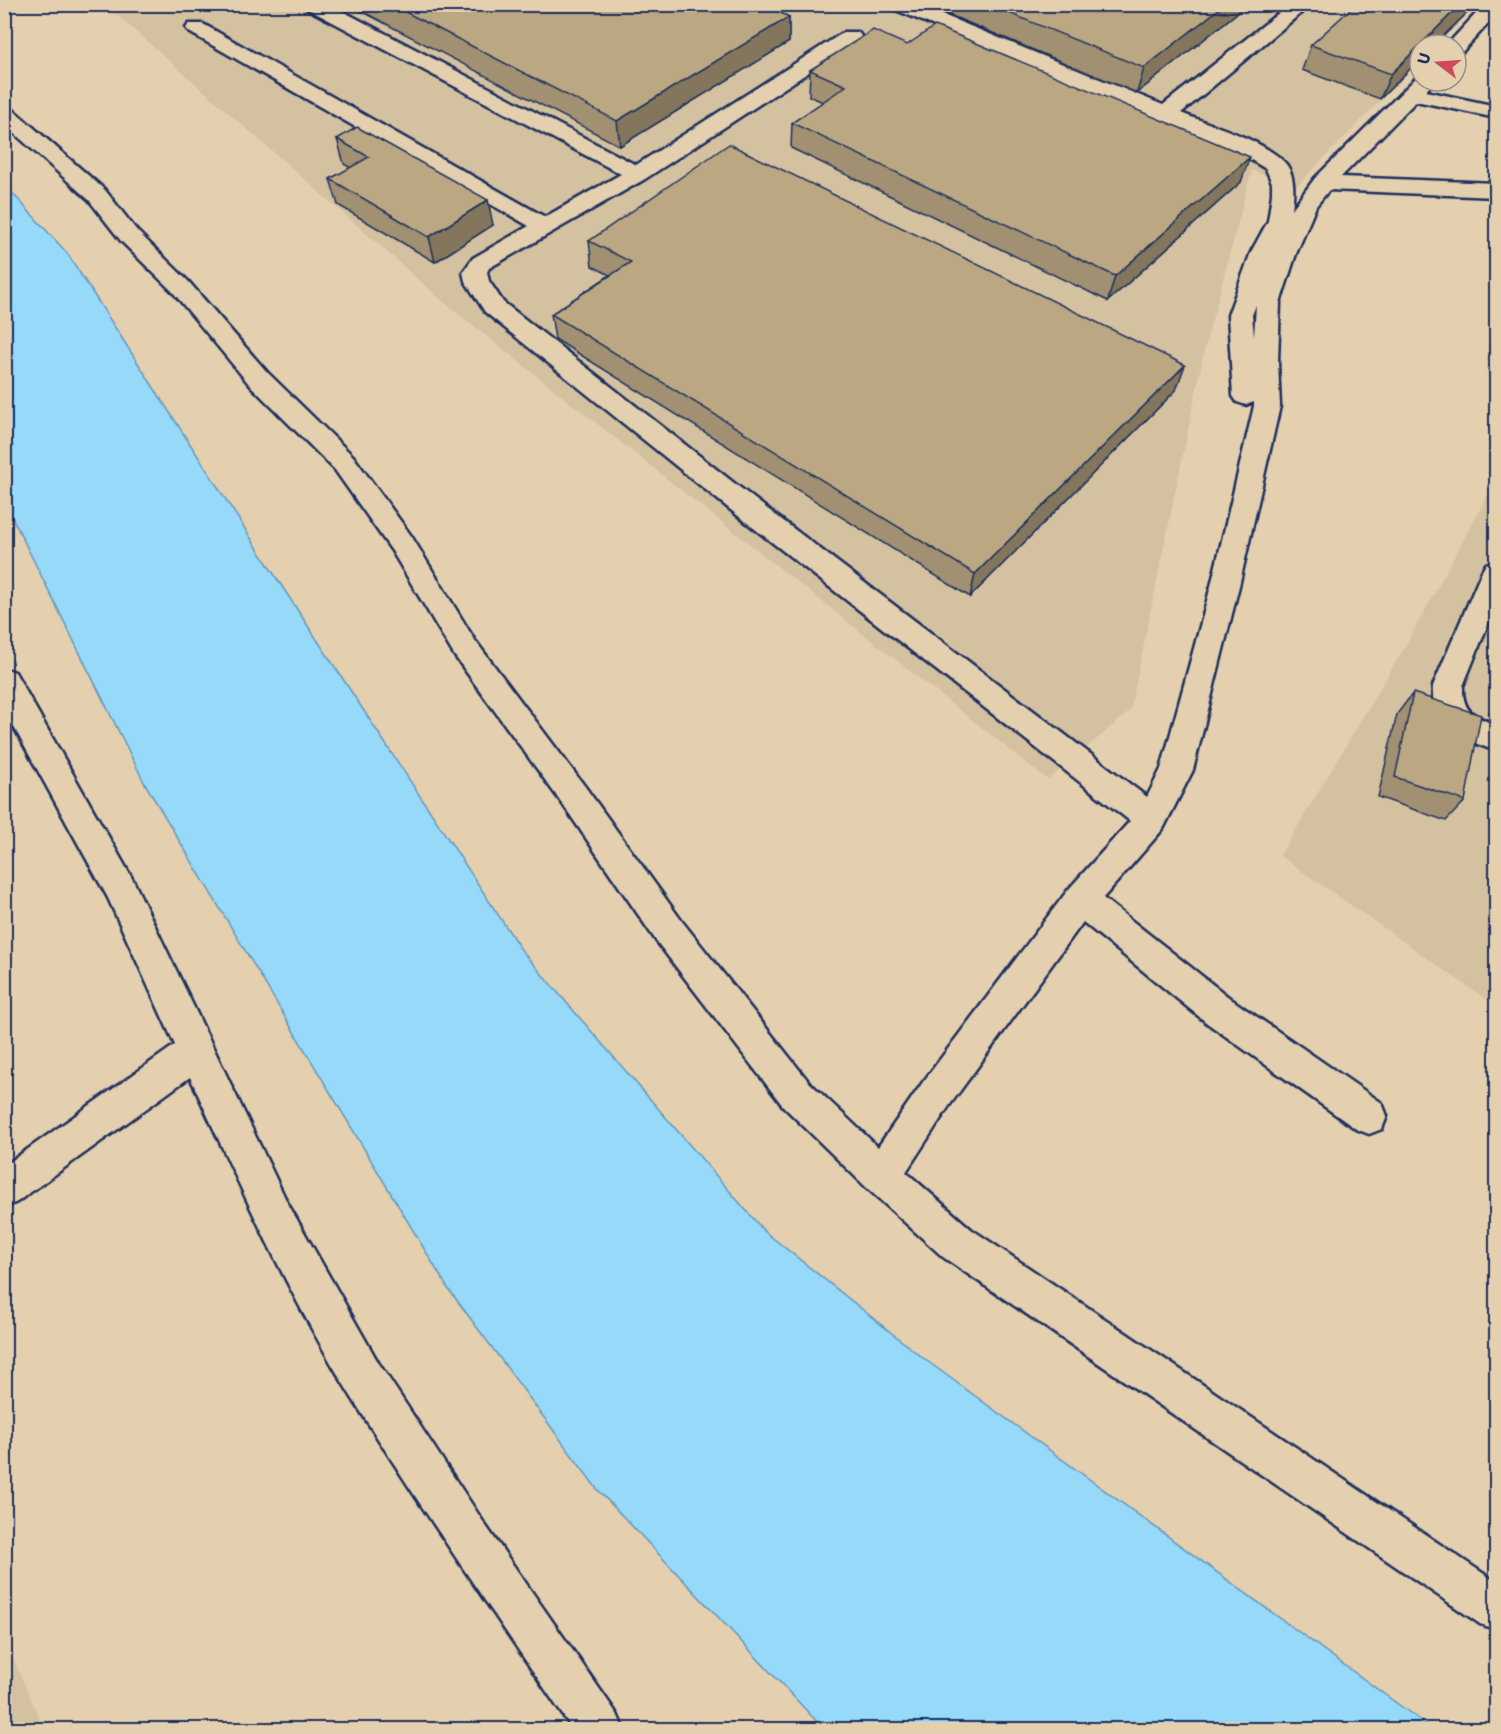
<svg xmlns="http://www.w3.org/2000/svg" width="1501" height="1734" font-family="'Shantell Sans',sans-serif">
<rect width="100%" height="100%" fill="#e4d0ae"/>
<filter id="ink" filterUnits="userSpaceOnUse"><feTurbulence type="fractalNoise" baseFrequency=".0167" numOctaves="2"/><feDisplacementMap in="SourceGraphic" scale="12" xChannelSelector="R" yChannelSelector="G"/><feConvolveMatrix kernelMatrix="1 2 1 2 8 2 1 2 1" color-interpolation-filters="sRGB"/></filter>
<g filter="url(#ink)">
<!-- built -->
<path fill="#d4c1a0" d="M 110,4 L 1474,5 L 1435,45 L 1420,45 L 1420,60 L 1295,188 L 1252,170 L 1206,343 L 1130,711 L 1048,780 L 452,309 L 107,6 Z
M 1496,480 L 1496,1006 L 1280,856 L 1403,650 Z
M 4,1640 L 5,1640 L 44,1729 L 5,1729 Z"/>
<!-- water -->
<path fill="#96d9f8" stroke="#6595ba" stroke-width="1.5" d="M 4,184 L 67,253 L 283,588 L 522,951 L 764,1231 L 923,1358 L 1432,1729 L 824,1729 L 597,1489 L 447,1287 L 144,782 L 5,503 Z"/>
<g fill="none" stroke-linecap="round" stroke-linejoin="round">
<!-- minor casing -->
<g stroke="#1b2f5e" stroke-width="5">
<path id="minor" d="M 304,4 L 329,4 L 636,165 L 844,32 L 858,32 L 861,36 L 858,40 L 645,179 L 489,268 L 487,272 L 489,281 L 503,302 L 757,501 L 1147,797 L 1161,769 L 1211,586 L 1254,406 L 1254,402 L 1246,405 L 1237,402 L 1233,396 L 1228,315 L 1251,252 L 1268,221 L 1272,194 L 1272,183 L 1266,169 L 1238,152 L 891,8 L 889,4 L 916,4 L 1163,105 L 1290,4 L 1312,4 L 1181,113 C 1211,125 1258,138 1282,160 C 1296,172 1294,193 1292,209 L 1315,178 L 1417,77 L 1420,76 L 1420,81 L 1434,81 L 1426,91 L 1496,106 L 1496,118 L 1416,101 L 1341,177 L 1496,183 L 1496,197 L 1329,190 L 1316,206 L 1296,254 L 1280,303 L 1278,362 L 1280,406 L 1239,586 L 1193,770 L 1163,829 L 1103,898 L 1231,999 L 1382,1103 L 1387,1116 L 1382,1129 L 1369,1134 L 1356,1129 L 1207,1023 L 1083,922 L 949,1106 L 906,1172 L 971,1229 L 1496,1582 L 1496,1630 L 1480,1624 L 943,1257 L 867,1188 L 783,1106 L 657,942 L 564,806 L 454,655 L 392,551 L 335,470 L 249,384 L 172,291 L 121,241 L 89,200 L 4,124 L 4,106 L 11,108 L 105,190 L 137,231 L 188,281 L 267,372 L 353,456 L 412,537 L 474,639 L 586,788 L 681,920 L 809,1082 L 878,1147 L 923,1082 L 1068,890 L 1130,821 L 737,515 L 485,312 L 465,281 L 463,272 L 473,258 L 529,226 L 189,32 L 186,28 L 189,24 L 203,24 L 545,217 L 621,174 L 306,8 ZM 1256,305 L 1254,337 L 1252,315 Z
M 1485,4 L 1496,4 L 1496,15 L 1463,51 L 1456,53 L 1456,45 L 1447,45 Z
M 1496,560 L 1496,604 L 1463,686 C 1462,712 1474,716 1496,725 L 1496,751 C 1462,739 1430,728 1433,686 L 1482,571 L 1486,564 Z
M 4,668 L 15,672 L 133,880 L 287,1202 L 378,1362 L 486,1526 L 617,1714 L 624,1730 L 573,1730 C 497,1618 420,1507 349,1393 C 287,1292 239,1184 190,1077 L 17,1202 L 4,1208 L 4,1166 L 175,1045 L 108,898 L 4,709 Z"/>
</g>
<!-- minor -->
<use href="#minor" fill="#e4d0ae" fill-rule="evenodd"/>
</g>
<!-- wall -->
<path fill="#a19071" stroke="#1b2f5e" stroke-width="1.5" d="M 348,4 L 762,4 L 789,17 L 789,42 L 620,146 Z
M 923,4 L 1248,4 L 1137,93 Z
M 1466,14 L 1434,45 L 1420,45 L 1420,59 L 1380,99 L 1302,70 L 1311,45 Z
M 907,45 L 1241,182 L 1108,301 L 791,148 L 792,123 L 823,102 L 809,96 L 810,70 Z
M 337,139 L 493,225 L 435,262 L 338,205 L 330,179 L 351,168 L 344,164 Z
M 589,241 L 1176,390 L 970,597 L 555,339 L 551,314 L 610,275 L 592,266 Z
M 1413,693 L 1465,801 L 1446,821 L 1378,797 L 1397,714 Z
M 1497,695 L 1497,716 L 1489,713 Z"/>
<!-- shaded-wall -->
<path fill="#83765c" stroke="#1b2f5e" stroke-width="1.5" d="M 1225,4 L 1248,4 L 1137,93 L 1144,68 Z
M 1461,4 L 1470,4 L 1466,14 L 1434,45 L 1420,45 L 1420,59 L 1380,99 L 1391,74 Z
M 789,17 L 789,42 L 620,146 L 617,121 Z
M 1250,157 L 1241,182 L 1108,301 L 1115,276 Z
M 488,200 L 493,225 L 435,262 L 429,237 Z
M 1185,365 L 1176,390 L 970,597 L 975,574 Z"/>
<!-- building -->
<path fill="#bba883" stroke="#1b2f5e" stroke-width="1.5" d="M 390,4 L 762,4 L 789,17 L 617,121 Z
M 987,4 L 1225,4 L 1144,68 Z
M 1356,4 L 1461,4 L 1391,74 L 1311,45 Z
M 935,26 L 1250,157 L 1115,276 L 792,123 L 846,86 L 810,70 L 873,30 L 907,45 Z
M 357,127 L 488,200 L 429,237 L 330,179 L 369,157 L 337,139 Z
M 729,144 L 1185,365 L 975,574 L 551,314 L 631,262 L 589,241 Z
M 1413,693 L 1481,715 L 1465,801 L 1395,777 Z"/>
</g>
<!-- margin -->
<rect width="1501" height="1734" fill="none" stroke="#e4d0ae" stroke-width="24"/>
<rect x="12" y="12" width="1477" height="1710" fill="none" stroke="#1b2f5e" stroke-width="2" filter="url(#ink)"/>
<!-- north arrow -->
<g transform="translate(1438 63) rotate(287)"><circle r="28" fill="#e4d0ae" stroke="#94908e" stroke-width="1.5"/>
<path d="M0-4.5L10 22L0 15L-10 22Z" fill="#d1495b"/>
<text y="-9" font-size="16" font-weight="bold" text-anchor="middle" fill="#1b2f5e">U</text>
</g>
</svg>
